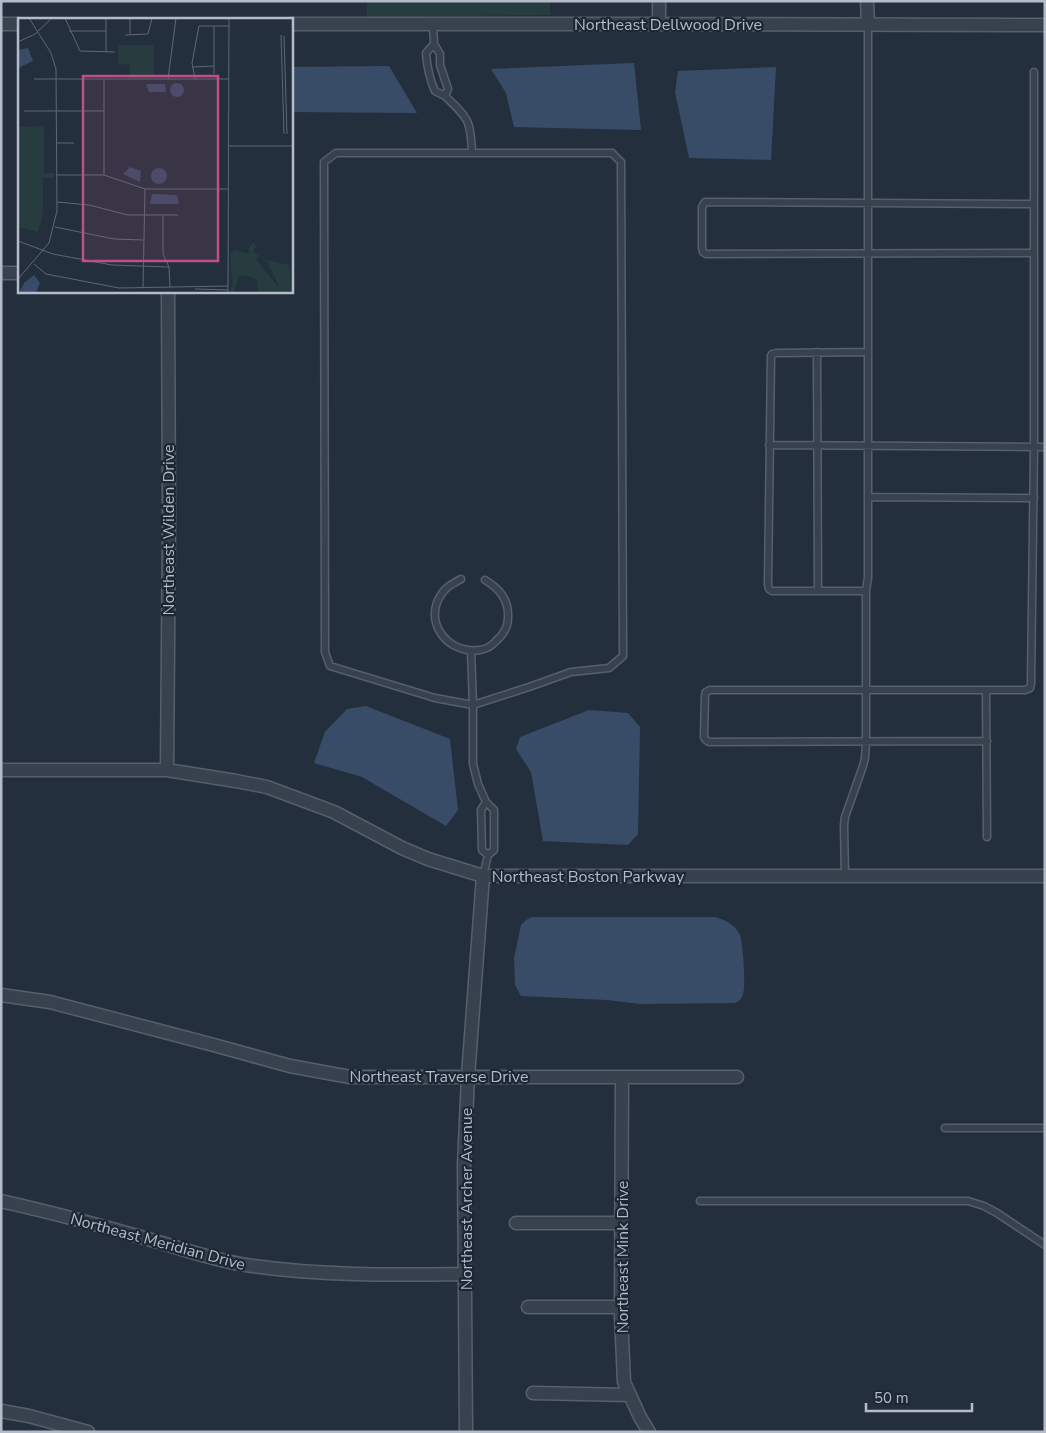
<svg xmlns="http://www.w3.org/2000/svg" width="1046" height="1433" font-family="'Nunito Sans',sans-serif">
<rect width="100%" height="100%" fill="#242f3e"/>
<!-- green -->
<path fill="#263c3f" d="M 367,1 L 550,1 L 550,15 L 367,17 Z"/>
<!-- water -->
<path fill="#394c67" d="M 634,63 L 641,130 L 514,127 L 506,93 L 491,69 Z
M 389,66 L 417,113 L 291,112 L 291,67 Z
M 776,67 L 771,160 L 689,158 L 675,92 L 678,71 Z
M 366,706 L 450,739 L 458,810 L 446,826 L 362,777 L 314,763 L 325,732 L 347,709 Z
M 589,710 L 628,713 L 640,727 L 638,834 L 628,845 L 543,841 L 531,772 L 516,749 L 520,737 Z
M 532,917 L 715,917 C 725,920 735,924 740,935 C 743,943 746,986 743,994 C 742,999 739,1001 735,1003 L 640,1004 L 607,1000 L 521,996 L 515,985 L 514,958 L 521,925 L 526,920 Z"/>
<g fill="none" stroke-linecap="round" stroke-linejoin="round">
<!-- service casing -->
<g stroke="#565f6c" stroke-width="9">
<path id="service" d="M 433,24 L 434,44
M 434,44 L 440,54 L 440,65 L 448,89 L 445,96 L 435,91 C 429,78 427,67 426,53 Z
M 445,96 C 468,118 471,120 472,153 L 336,153 L 324,162 L 325,652 L 330,666 L 435,698 L 473,705 L 473,764 L 478,784 L 486,802
M 1034,204 L 705,202 L 702,207 L 702,248 L 703,252 L 706,254 L 1034,253
M 817,352 L 818,591
M 769,445 L 1045,447
M 868,497 L 1034,498
M 461,579 C 454,583 447,586 443,592 C 421,620 447,655 480,650 C 486,649 492,646 496,641 C 503,635 508,627 508,618 C 509,600 500,589 485,580
M 866,591 L 772,591 L 769,589 L 768,585 L 771,356 L 772,354 L 776,353 L 868,352
M 471,651 L 473,705 L 529,687 L 571,672 L 609,668 L 623,656 L 621,162 L 612,153 L 472,153
M 986,690 L 987,837
M 987,741 L 709,742 L 706,740 L 704,737 L 705,695 L 706,692 L 710,690 L 1025,690 L 1030,688 L 1031,684 L 1034,447 L 1034,72
M 486,802 L 494,810 L 494,850 L 488,855 L 482,850 L 481,810 Z
M 483,876 L 488,855
M 845,876 L 844,825 L 845,817 L 863,766 L 865,758 L 866,742 L 866,591 L 868,577 L 868,25
M 945,1128 L 1045,1128
M 700,1201 L 968,1201 L 984,1206 L 997,1213 L 1045,1245"/>
</g>
<!-- minor casing -->
<g stroke="#565f6c" stroke-width="15">
<path id="minor" d="M 867,1 L 868,25
M 1,24 L 19,24
M 291,24 L 659,24 L 1045,25
M 659,24 L 659,1
M 1,273 L 19,273
M 1,770 L 167,770 L 236,781 L 267,787 L 334,812 L 402,848 L 428,859 L 483,876 L 1045,876
M 167,770 L 169,520 L 168,291
M 1,995 L 50,1002 L 210,1044 L 290,1066 L 350,1077 L 737,1077
M 622,1077 L 621,1315 L 624,1382 L 640,1417 L 649,1432
M 1,1201 C 50,1212 99,1225 148,1239 C 180,1248 213,1260 246,1265 C 319,1276 392,1275 465,1274
M 516,1223 L 621,1223
M 528,1307 L 621,1307
M 533,1393 L 630,1395
M 1,1411 L 29,1416 L 88,1432
M 466,1432 L 464,1165 L 468,1076 L 483,876"/>
</g>
<!-- service -->
<use href="#service" stroke="#38414e" stroke-width="6"/>
<!-- minor -->
<use href="#minor" stroke="#38414e" stroke-width="12"/>
</g>
<g text-anchor="middle" stroke-width="4.5" stroke-linejoin="round" paint-order="stroke">
<!-- street labels -->
<g font-size="16" fill="#b4bcc9" stroke="#1d2633">
<text x="668" y="30">Northeast Dellwood Drive</text>
<text transform="translate(168 530) rotate(-90)" y="6">Northeast Wilden Drive</text>
<text x="588" y="882">Northeast Boston Parkway</text>
<text x="439" y="1082">Northeast Traverse Drive</text>
<text transform="translate(466 1199) rotate(-90)" y="6">Northeast Archer Avenue</text>
<text transform="translate(158 1241) rotate(15)" y="6">Northeast Meridian Drive</text>
<text transform="translate(622 1257) rotate(-90)" y="6">Northeast Mink Drive</text>
</g>
</g>
<!-- overview -->
<g transform="translate(18 18)">
<rect width="275" height="275" fill="#242f3e"/>
<path d="M 100,27 L 136,27 L 136,60 L 112,60 L 112,47 L 100,46 ZM 26,108 L 26,155 L 36,155 L 36,160 L 25,160 L 25,195 L 20,214 L 1,209 L 0,221 L 0,109 ZM 236,224 L 238,229 L 235,233 L 241,238 L 238,241 L 262,271 L 249,243 L 240,240 L 271,247 L 275,275 L 240,275 L 239,261 L 225,257 L 221,258 L 216,275 L 212,275 L 214,266 L 212,235 L 218,232 L 231,236 L 231,229 Z" fill="#263c3f"/>
<path d="M 10,30 L 15,43 L 0,50 L 0,32 ZM152 72a7 7 0 1 1 14 0a7 7 0 1 1-14 0ZM 128,66 L 147,66 L 148,74 L 131,74 ZM 112,149 L 123,153 L 122,164 L 105,156 ZM133 158a8 8 0 1 1 16 0a8 8 0 1 1-16 0ZM 134,176 L 159,177 L 161,186 L 132,186 ZM 16,257 L 22,265 L 18,275 L 1,275 L 6,265 Z" fill="#394c67"/>
<path fill="none" stroke="#5e6776" stroke-width="1" d="M 47,0 L 62,33 L 97,34M 112,0 L 112,17M 51,13 L 88,13M 107,17 L 130,16 L 134,0M 263,17 L 266,116M 266,18 L 269,116M 0,24 L 17,16 L 34,0M 88,34 L 88,0M 175,49 L 196,48M 196,56 L 196,8M 16,61 L 210,61M 86,61 L 86,157M 150,61 L 158,0M 177,61 L 174,45 L 181,8 L 211,8M 6,93 L 86,93M 39,125 L 56,125M 210,128 L 275,128M 39,157 L 86,157 L 127,171 L 210,171M 39,184 L 71,187 L 110,197 L 160,197M 145,197 L 145,236 L 151,249 L 152,269M 37,209 L 96,221 L 125,222M 0,223 L 35,236 L 94,247 L 151,249M 16,246 L 28,256 L 101,270 L 210,268M 0,261 L 31,225 L 39,193 L 38,51 L 33,35 L 11,0M 125,269 L 127,171M 177,271 L 210,272M 210,275 L 211,0"/>
<path fill="#bd5182" fill-opacity="0.15" stroke="#bd5182" stroke-width="2.5" d="M 65,58 L 200,58 L 200,243 L 65,243 Z"/>
<rect width="275" height="275" fill="none" stroke="#b4bcc9" stroke-width="2.5"/>
</g>
<!-- border -->
<rect width="1046" height="1433" fill="none" stroke="#b4bcc9" stroke-width="5"/>
<!-- scale -->
<path d="M866 1403v8h106v-8" fill="none" stroke="#b4bcc9" stroke-width="2.5"/>
<text x="874" y="1403" font-size="15" fill="#b4bcc9" stroke="#1d2633" stroke-width="4" paint-order="stroke">50 m</text>
</svg>
